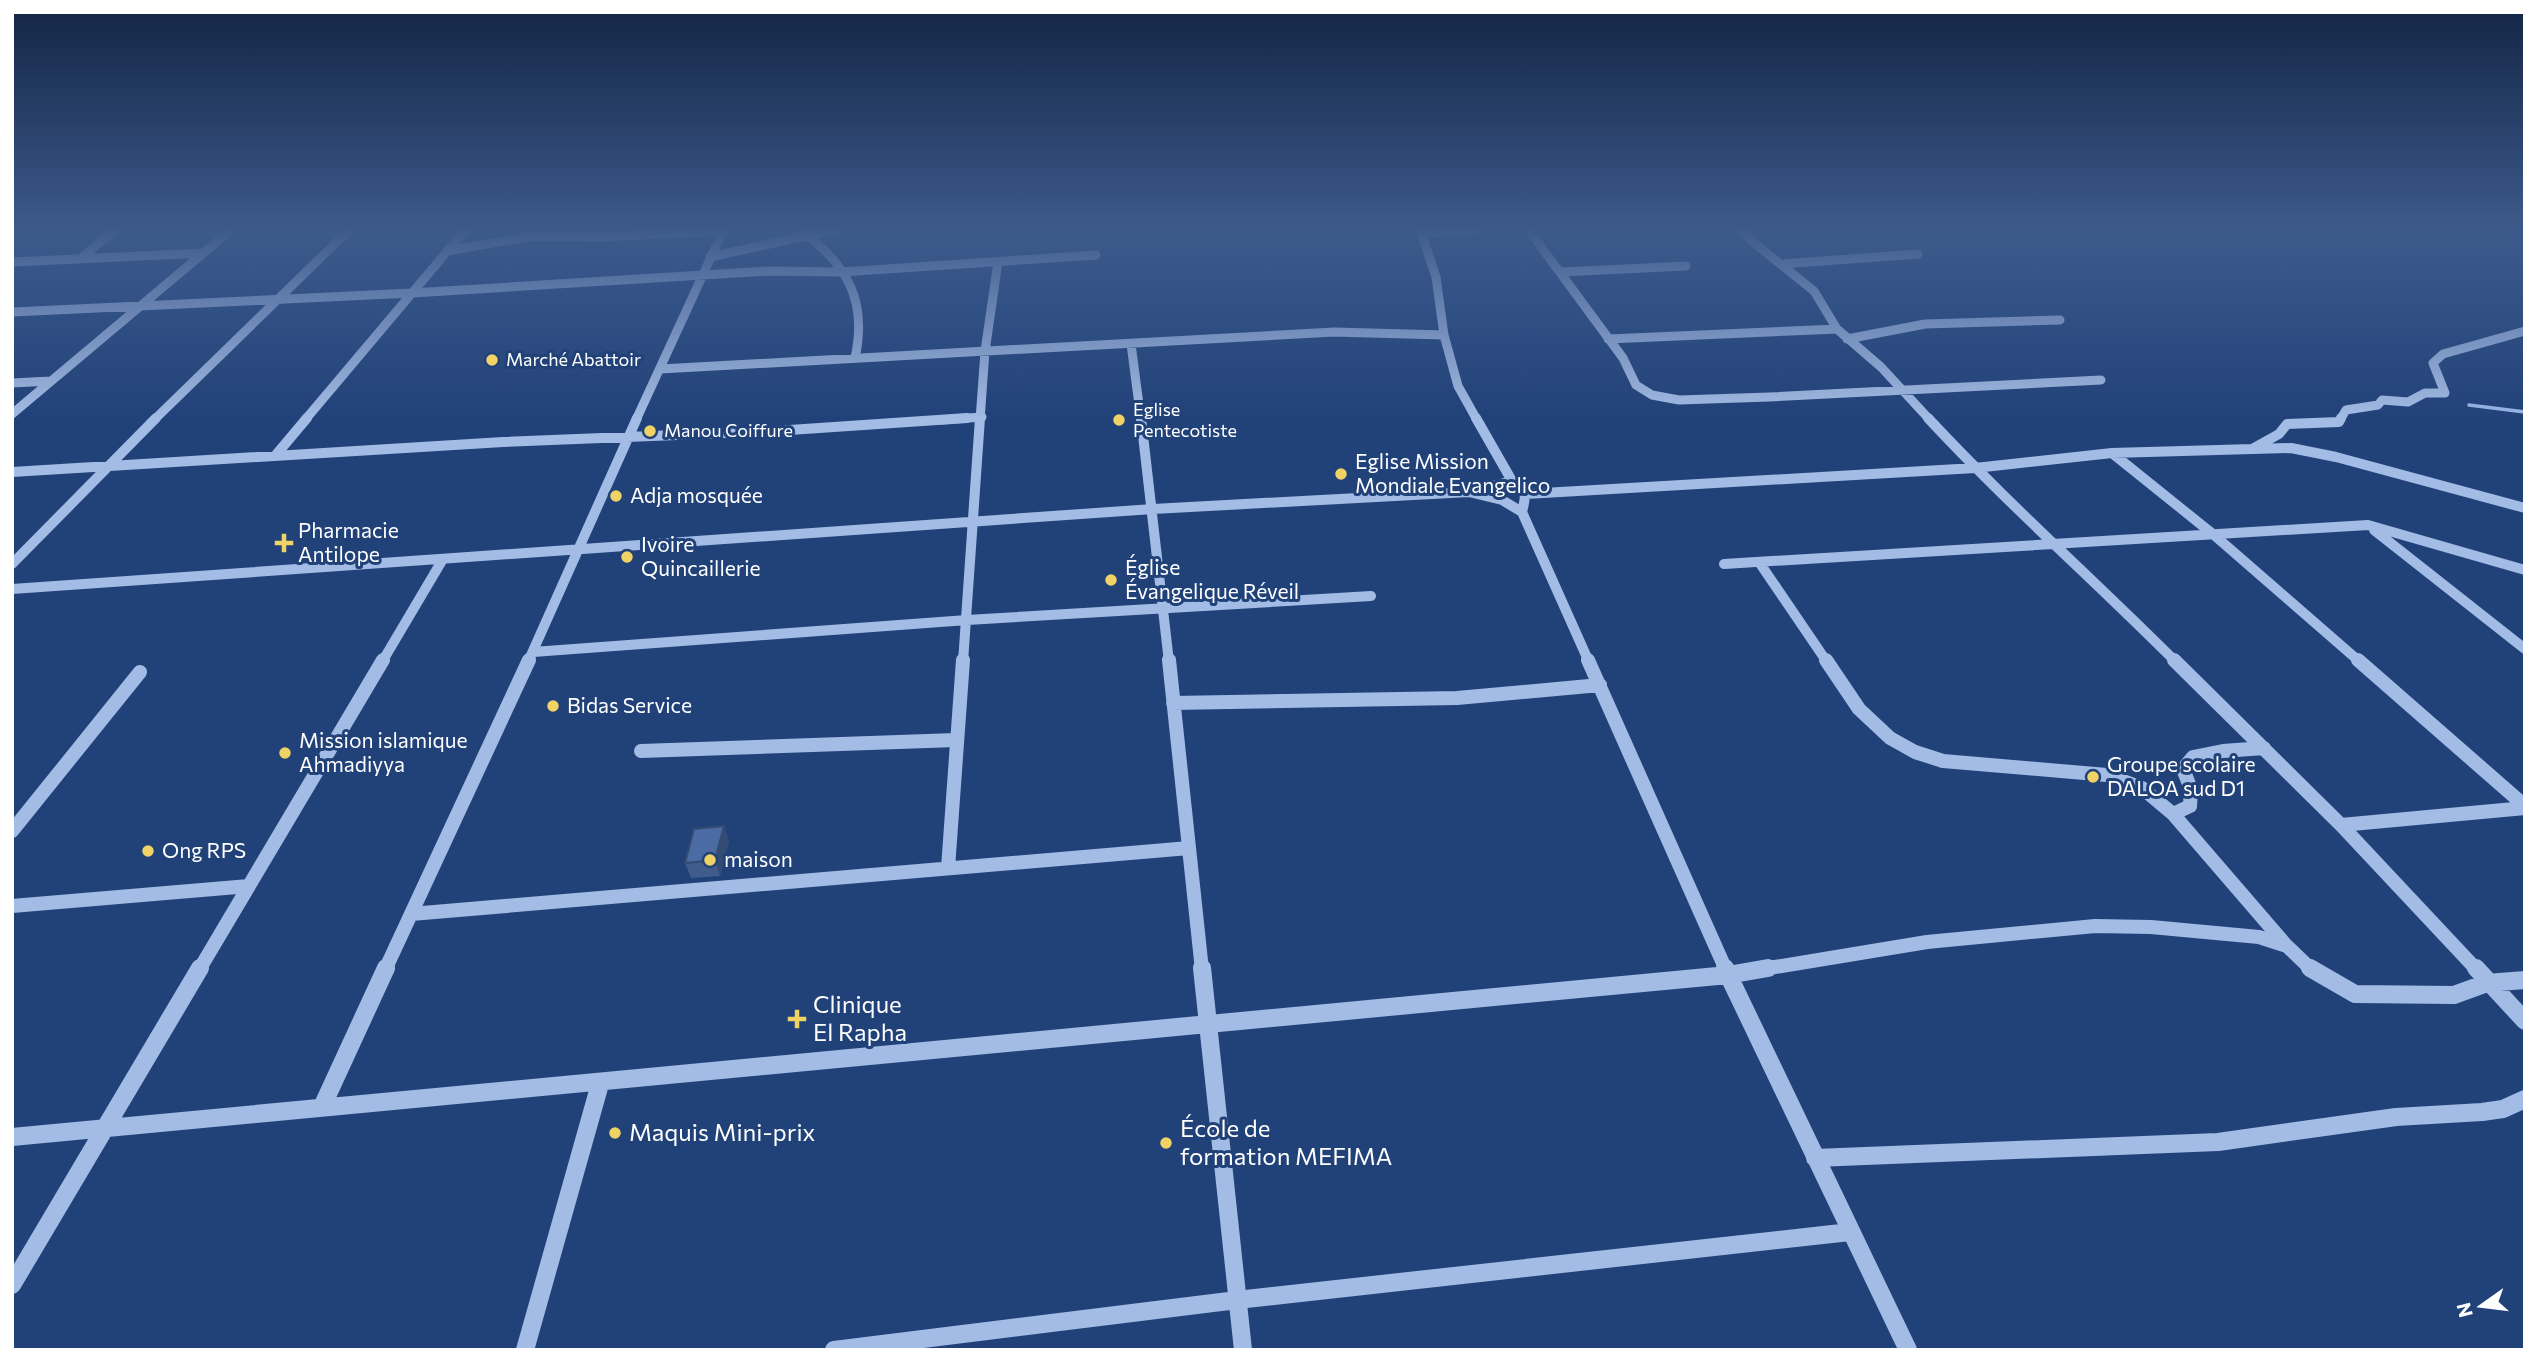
<svg xmlns="http://www.w3.org/2000/svg" width="2537" height="1362" font-family="Commissioner,sans-serif">
<rect width="100%" height="100%" fill="#214279"/>
<g fill="none" stroke-linecap="round" stroke-linejoin="round">
<!-- stream -->
<path stroke="#97b6e6" stroke-width="3.5" d="M 1197,230 L 1202,229
M 2469,405 L 2525,412"/>
<!-- minor-far3 -->
<path stroke="#a3bce5" stroke-width="9" d="M 799,229 C 846,263 868,299 855,358
M 1420,229 L 1436,277 L 1444,335
M 1528,229 L 1623,358 L 1636,385 L 1652,395 L 1679,400 L 1769,397 L 2101,380
M 1741,229 L 1753,242 L 1814,291 L 1837,329 L 1881,367 L 1930,420
M 1423,234 L 1476,229
M 447,251 L 533,236 L 600,237 L 723,231
M 710,257 L 838,229
M 80,259 L 116,229
M 12,262 L 203,253
M 1781,264 L 1918,254
M 1560,272 L 1686,266
M 12,312 L 412,293 L 768,271 L 841,272 L 1096,255
M 1608,339 L 1837,329
M 1847,339 L 1925,324 L 2060,320
M 1131,344 L 1141,420
M 660,369 L 1334,332 L 1444,335 L 1458,386 L 1477,420
M 12,383 L 51,381
M 12,414 L 232,229
M 154,420 L 350,229
M 305,420 L 466,229
M 636,420 L 724,229
M 941,420 L 982,417
M 980,420 L 985,351 L 998,262
M 2340,420 L 2346,410 L 2378,405 L 2382,400 L 2408,402 L 2425,393 L 2445,393 L 2433,363 L 2443,354 L 2525,331"/>
<!-- minor-far2 -->
<path stroke="#a3bce5" stroke-width="10" d="M 1141,418 L 1169,662
M 1476,418 L 1512,481
M 1928,418 C 2007,503 2094,580 2176,662
M 2252,449 L 2279,434 L 2287,424 L 2339,422 L 2341,418
M 2112,453 L 2214,535 L 2360,662
M 275,456 L 307,418
M 12,472 L 503,442 L 775,431 L 967,418
M 1473,491 L 1512,481 C 1528,489 1526,496 1522,512
M 1526,494 L 1975,468 L 2112,453 L 2291,448 L 2336,457 L 2525,508
M 2374,530 L 2525,649
M 1759,562 L 1827,662
M 12,564 L 156,418
M 1724,564 L 2368,525 L 2525,570
M 12,589 L 1153,509 L 1469,492 L 1502,500 L 1522,512 L 1589,662
M 533,652 L 967,620 L 1371,596
M 382,662 L 443,559
M 528,662 L 637,418
M 963,662 L 980,418"/>
<!-- minor-far1 -->
<path stroke="#a3bce5" stroke-width="14" d="M 1169,660 L 1202,970
M 1588,660 L 1726,970
M 1826,660 L 1859,709 L 1890,738 L 1915,752 L 1943,761 L 2107,775 L 2142,788 L 2173,814 L 2285,944
M 2174,660 L 2341,825 L 2477,970
M 2358,660 L 2525,806
M 1173,703 L 1457,698 L 1600,685
M 641,751 L 956,740
M 2173,814 L 2190,806 L 2191,789 L 2183,769 L 2193,757 L 2223,751 L 2264,748
M 2341,825 L 2525,808
M 12,831 L 140,672
M 948,868 L 963,660
M 12,906 L 249,886
M 411,914 L 1189,848
M 199,970 L 383,660
M 385,970 L 529,660
M 1757,970 L 1927,942 L 2095,926 L 2151,927 L 2259,937 L 2287,946 L 2312,970"/>
<!-- minor -->
<path stroke="#a3bce5" stroke-width="18" d="M 1202,968 L 1243,1350
M 1725,968 L 1908,1350
M 2310,968 L 2355,994 L 2454,995 L 2487,983 L 2525,980
M 2476,968 L 2525,1021
M 322,1107 L 386,968
M 12,1137 L 1728,975 L 1768,968
M 1815,1158 L 2218,1142 L 2396,1117 L 2482,1112 L 2503,1109 L 2525,1099
M 12,1285 L 200,968
M 525,1350 L 600,1084
M 834,1350 L 1237,1300 L 1850,1232"/>
</g>
<!-- wall -->
<path fill="#405c8c" d="M 729,841 L 720,876 L 691,878 L 685,863 Z"/>
<!-- shaded-wall -->
<path fill="#344b72" d="M 724,826 L 729,841 L 720,876 L 715,860 Z"/>
<!-- building -->
<path fill="#4a6ba3" stroke="#344b72" stroke-width="2" d="M 724,826 L 715,860 L 685,863 L 694,829 Z"/>
<!-- sky -->
<linearGradient id="sky" x2="0" y2="1"><stop stop-color="#122443"/><stop offset="0.55" stop-color="#3d5a8c"/><stop offset="1" stop-color="#3d5a8c" stop-opacity="0"/></linearGradient>
<rect width="2537" height="419" fill="url(#sky)"/>
<!-- markers -->
<g fill="#f1d265" stroke="#214279" stroke-width="2.5">
<circle cx="492" cy="360" r="7"/>
<circle cx="1119" cy="420" r="7"/>
<circle cx="650" cy="431" r="7"/>
<circle cx="1341" cy="474" r="7"/>
<circle cx="616" cy="496" r="7"/>
<path d="M280.5 532.5h7v7h7v7h-7v7h-7v-7h-7v-7h7z"/>
<circle cx="627" cy="557" r="7"/>
<circle cx="1111" cy="580" r="7"/>
<circle cx="553" cy="706" r="7"/>
<circle cx="285" cy="753" r="7"/>
<circle cx="2093" cy="777" r="7"/>
<circle cx="148" cy="851" r="7"/>
<circle cx="710" cy="860" r="7"/>
<path d="M793.5 1008.5h7v7h7v7h-7v7h-7v-7h-7v-7h7z"/>
<circle cx="615" cy="1133" r="7"/>
<circle cx="1166" cy="1143" r="7"/>
</g>
<g text-anchor="middle" stroke-width="6" stroke-linejoin="round" paint-order="stroke">
<!-- far-poi labels -->
<g font-size="18" fill="#fff" stroke="#214279" text-anchor="start">
<text x="506" y="366">Marché Abattoir</text>
<text x="1133" y="416">Eglise<tspan x="1133" dy="21">Pentecotiste</tspan></text>
<text x="664" y="437">Manou Coiffure</text>
</g>
<!-- poi labels -->
<g font-size="21" fill="#fff" stroke="#214279" text-anchor="start">
<text x="1355" y="469">Eglise Mission<tspan x="1355" dy="24">Mondiale Evangelico</tspan></text>
<text x="630" y="503">Adja mosquée</text>
<text x="298" y="538">Pharmacie<tspan x="298" dy="24">Antilope</tspan></text>
<text x="641" y="552">Ivoire<tspan x="641" dy="24">Quincaillerie</tspan></text>
<text x="1125" y="575">Église<tspan x="1125" dy="24">Évangelique Réveil</tspan></text>
<text x="567" y="713">Bidas Service</text>
<text x="299" y="748">Mission islamique<tspan x="299" dy="24">Ahmadiyya</tspan></text>
<text x="2107" y="772">Groupe scolaire<tspan x="2107" dy="24">DALOA sud D1</tspan></text>
<text x="162" y="858">Ong RPS</text>
<text x="724" y="867">maison</text>
</g>
<!-- near-poi labels -->
<g font-size="24" fill="#fff" stroke="#214279" text-anchor="start">
<text x="813" y="1013">Clinique<tspan x="813" dy="28">El Rapha</tspan></text>
<text x="1180" y="1137">École de<tspan x="1180" dy="28">formation MEFIMA</tspan></text>
<text x="629" y="1141">Maquis Mini-prix</text>
</g>
</g>
<!-- border -->
<rect width="2537" height="1362" fill="none" stroke="#ffffff" stroke-width="28"/>
<!-- north arrow -->
<g transform="translate(2481 1306) rotate(256)" stroke="#214279" stroke-width="5" paint-order="stroke">
<path d="M0-5L12 26L0 18L-12 26Z" fill="#ffffff"/>
<text y="-10" font-size="19" font-weight="bold" text-anchor="middle" fill="#ffffff">N</text>
</g>
</svg>
